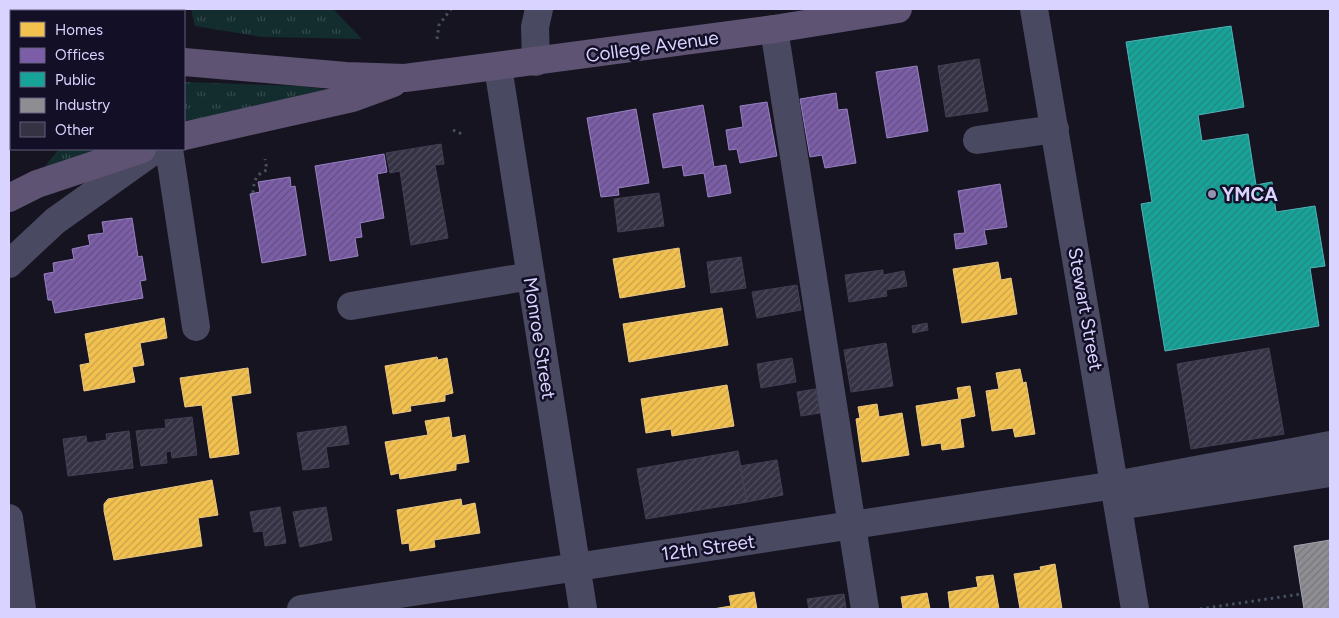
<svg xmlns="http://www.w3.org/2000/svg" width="1339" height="618" font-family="Figtree,sans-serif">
<defs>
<pattern id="grass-tufts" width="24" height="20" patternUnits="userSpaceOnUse" patternTransform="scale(1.25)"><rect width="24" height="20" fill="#132c2d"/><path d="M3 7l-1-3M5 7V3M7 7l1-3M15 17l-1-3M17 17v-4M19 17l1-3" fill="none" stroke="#354a4c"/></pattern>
<pattern id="homes-hatch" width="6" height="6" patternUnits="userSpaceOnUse" patternTransform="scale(1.25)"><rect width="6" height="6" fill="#f2c14e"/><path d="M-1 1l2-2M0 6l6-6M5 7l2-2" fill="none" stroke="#c6a14e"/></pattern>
<pattern id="offices-hatch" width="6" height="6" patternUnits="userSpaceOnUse" patternTransform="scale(1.25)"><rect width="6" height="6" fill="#7b5ea7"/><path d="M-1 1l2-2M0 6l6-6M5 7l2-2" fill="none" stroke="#61507e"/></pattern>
<pattern id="public-hatch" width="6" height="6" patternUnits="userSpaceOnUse" patternTransform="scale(1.25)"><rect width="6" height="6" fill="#17a398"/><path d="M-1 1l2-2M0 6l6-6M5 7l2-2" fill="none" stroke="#248581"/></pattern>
<pattern id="industry-hatch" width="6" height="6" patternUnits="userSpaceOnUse" patternTransform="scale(1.25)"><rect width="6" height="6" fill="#8d8d92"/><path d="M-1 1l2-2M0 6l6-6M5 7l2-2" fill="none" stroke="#76767d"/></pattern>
<pattern id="building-hatch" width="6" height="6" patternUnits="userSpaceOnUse" patternTransform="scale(1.25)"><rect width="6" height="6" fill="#343243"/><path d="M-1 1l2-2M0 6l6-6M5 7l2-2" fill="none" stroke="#514f5f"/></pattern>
</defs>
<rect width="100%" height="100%" fill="#161421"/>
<!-- grass -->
<path fill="url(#grass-tufts)" d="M 191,9 L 333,9 L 362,39 L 262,37 L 195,26 Z
M 184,82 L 299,86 L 352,92 L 184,121 Z
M 59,149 L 97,149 L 38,175 Z"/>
<!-- homes -->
<path fill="url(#homes-hatch)" stroke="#eac783" d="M 679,248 L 685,287 L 620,298 L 613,259 Z
M 998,262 L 1001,280 L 1011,278 L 1017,314 L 962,323 L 953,269 Z
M 722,308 L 728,345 L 629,362 L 623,324 Z
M 164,318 L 167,338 L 140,343 L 144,365 L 132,367 L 135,382 L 84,391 L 80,365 L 90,363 L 85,334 Z
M 437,357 L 438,360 L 447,358 L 453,393 L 445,395 L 445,401 L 410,406 L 411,411 L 393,414 L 385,366 Z
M 248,368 L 251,393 L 231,396 L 239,454 L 210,458 L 202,405 L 185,407 L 180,378 Z
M 1020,369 L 1023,383 L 1026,382 L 1035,434 L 1015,437 L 1013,428 L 992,431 L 986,391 L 999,389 L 996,373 Z
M 727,385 L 734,426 L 672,436 L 671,429 L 646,433 L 641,399 Z
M 970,386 L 975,416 L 960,419 L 964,447 L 942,450 L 941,443 L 922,446 L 916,406 L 959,399 L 957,388 Z
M 877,404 L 879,417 L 902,413 L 909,455 L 862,462 L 856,419 L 860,418 L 858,407 Z
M 449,417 L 452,438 L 465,435 L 469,462 L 456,464 L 456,470 L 400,479 L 399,473 L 391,475 L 385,442 L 428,435 L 425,421 Z
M 212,480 L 218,515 L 198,518 L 202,546 L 114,560 L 104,511 L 104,504 L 108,499 Z
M 461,499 L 462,506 L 475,503 L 480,533 L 434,540 L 435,547 L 410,551 L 409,543 L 402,544 L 397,510 Z
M 1055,564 L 1062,609 L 1020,609 L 1014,574 L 1041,570 L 1040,567 Z
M 993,575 L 999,609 L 950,609 L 948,592 L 978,587 L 976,577 Z
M 754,592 L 757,609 L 713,609 L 731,606 L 729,596 Z
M 927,593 L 930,609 L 903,609 L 901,597 Z"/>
<!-- offices -->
<path fill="url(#offices-hatch)" stroke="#9781c1" d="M 917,66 L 928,131 L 887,138 L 876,72 Z
M 836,93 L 838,110 L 847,109 L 856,163 L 825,168 L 822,155 L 810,157 L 800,99 Z
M 767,102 L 777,156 L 740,163 L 737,149 L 729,150 L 726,130 L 743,127 L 740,106 Z
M 703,105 L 714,167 L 726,165 L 731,193 L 708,197 L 704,173 L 684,176 L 682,165 L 663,168 L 653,114 Z
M 636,109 L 649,183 L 618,188 L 619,195 L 601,197 L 587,118 Z
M 384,154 L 387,172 L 377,174 L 384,218 L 360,223 L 362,237 L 355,238 L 358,256 L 330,261 L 315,166 Z
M 290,177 L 291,187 L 295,186 L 306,255 L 262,263 L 250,194 L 260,192 L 258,182 Z
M 1000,184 L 1007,227 L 984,230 L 987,244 L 956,249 L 954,234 L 965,233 L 958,191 Z
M 132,218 L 138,257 L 142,256 L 146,280 L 140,281 L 143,298 L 55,313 L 52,300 L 48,300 L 44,274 L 54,272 L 53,263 L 74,259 L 72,249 L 90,245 L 88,235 L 104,233 L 102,222 Z"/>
<!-- public -->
<path fill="url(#public-hatch)" stroke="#51b2b7" d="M 1231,26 L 1244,107 L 1198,115 L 1202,141 L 1248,134 L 1256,185 L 1272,182 L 1276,212 L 1315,206 L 1325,266 L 1310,268 L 1319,326 L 1165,351 L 1141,204 L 1152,202 L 1126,42 Z"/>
<!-- industry -->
<path fill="url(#industry-hatch)" stroke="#a4a2b3" d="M 1330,540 L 1330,609 L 1304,609 L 1294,546 Z"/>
<!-- building -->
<path fill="url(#building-hatch)" stroke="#433f54" d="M 979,59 L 988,111 L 946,117 L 938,66 Z
M 441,144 L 444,164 L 435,165 L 448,238 L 411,245 L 400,171 L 390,173 L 386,153 Z
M 659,193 L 664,226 L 618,232 L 614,199 Z
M 741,257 L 746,288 L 711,293 L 707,262 Z
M 883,270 L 883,275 L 904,271 L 907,286 L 886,290 L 887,296 L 849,302 L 845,275 Z
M 797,285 L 801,310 L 757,318 L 752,292 Z
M 927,323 L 928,330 L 913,333 L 912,326 Z
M 886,343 L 893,386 L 851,392 L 844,350 Z
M 1269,348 L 1284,434 L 1191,449 L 1177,364 Z
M 792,358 L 796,382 L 761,388 L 757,364 Z
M 816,389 L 820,413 L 801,416 L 797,392 Z
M 192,417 L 197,455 L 172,458 L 171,451 L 166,452 L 167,463 L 141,466 L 136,431 L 166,428 L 165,420 Z
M 346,426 L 349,444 L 326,447 L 329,467 L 303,470 L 297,433 Z
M 129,431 L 133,468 L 68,476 L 63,439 L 86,436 L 87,443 L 107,440 L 106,434 Z
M 738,451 L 747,502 L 646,519 L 637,469 Z
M 777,460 L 783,495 L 747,502 L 740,466 Z
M 280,507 L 286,543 L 265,546 L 263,531 L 254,532 L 250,512 Z
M 326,507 L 332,540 L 300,547 L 293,512 Z
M 844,594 L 846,609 L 809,609 L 807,599 Z"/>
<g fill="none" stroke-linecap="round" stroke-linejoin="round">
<!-- path -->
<path stroke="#44505f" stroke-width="3" stroke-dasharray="2.5 4" stroke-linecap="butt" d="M 437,39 L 439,25 L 451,9
M 453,130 L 464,135
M 253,193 C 254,181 255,175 267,170 L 265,159
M 1200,609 L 1301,594"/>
<!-- minor -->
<path stroke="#4a4962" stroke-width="28" d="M 1034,9 L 1135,609
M 98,11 L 99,9
M 774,29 L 865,609
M 536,62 L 535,27 L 539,9
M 498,67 L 583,609
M 9,133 L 11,130
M 977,140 L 1055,129
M 169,149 L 196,327
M 9,264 L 55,221 L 156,149
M 351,306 L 531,276
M 1119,506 L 1330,473
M 9,518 L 22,609
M 301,609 L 1115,485 L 1330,445"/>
<!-- major -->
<path stroke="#5e5373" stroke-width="28" d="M 184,62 L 346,76 L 405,78 L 774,29 L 898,9
M 184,136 L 352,98 L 393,83
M 9,198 L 37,184 L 142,149"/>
</g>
<!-- markers -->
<circle fill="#9591b1" stroke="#130f26" stroke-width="2" cx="1212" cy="194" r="5"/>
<g text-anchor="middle" stroke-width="5" stroke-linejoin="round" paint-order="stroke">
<!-- street labels -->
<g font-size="19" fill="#d9d4ff" stroke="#130f26">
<text transform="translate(652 46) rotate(-8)" y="7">College Avenue</text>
<text transform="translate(1086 309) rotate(80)" y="7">Stewart Street</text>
<text transform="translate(540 338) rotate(81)" y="7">Monroe Street</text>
<text transform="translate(708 547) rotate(-8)" y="7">12th Street</text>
</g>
<!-- poi labels -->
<g font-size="19" font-weight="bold" fill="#d9d4ff" stroke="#130f26" text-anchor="start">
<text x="1222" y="201">YMCA</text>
</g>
</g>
<!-- border -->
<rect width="1339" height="618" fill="none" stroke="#d9d4ff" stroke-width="20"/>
<!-- legend -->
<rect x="10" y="10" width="175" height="140" fill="#130f26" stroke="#625e7d"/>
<rect x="20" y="22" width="25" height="15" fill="#f2c14e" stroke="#625e7d"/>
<text x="55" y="35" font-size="15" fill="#d9d4ff">Homes</text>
<rect x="20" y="48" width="25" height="15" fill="#7b5ea7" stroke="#625e7d"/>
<text x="55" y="60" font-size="15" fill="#d9d4ff">Offices</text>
<rect x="20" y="72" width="25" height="15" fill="#17a398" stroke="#625e7d"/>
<text x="55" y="85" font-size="15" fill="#d9d4ff">Public</text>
<rect x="20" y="98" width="25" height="15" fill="#8d8d92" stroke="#625e7d"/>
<text x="55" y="110" font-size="15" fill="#d9d4ff">Industry</text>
<rect x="20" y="122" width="25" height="15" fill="#343243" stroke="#625e7d"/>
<text x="55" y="135" font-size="15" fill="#d9d4ff">Other</text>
</svg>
